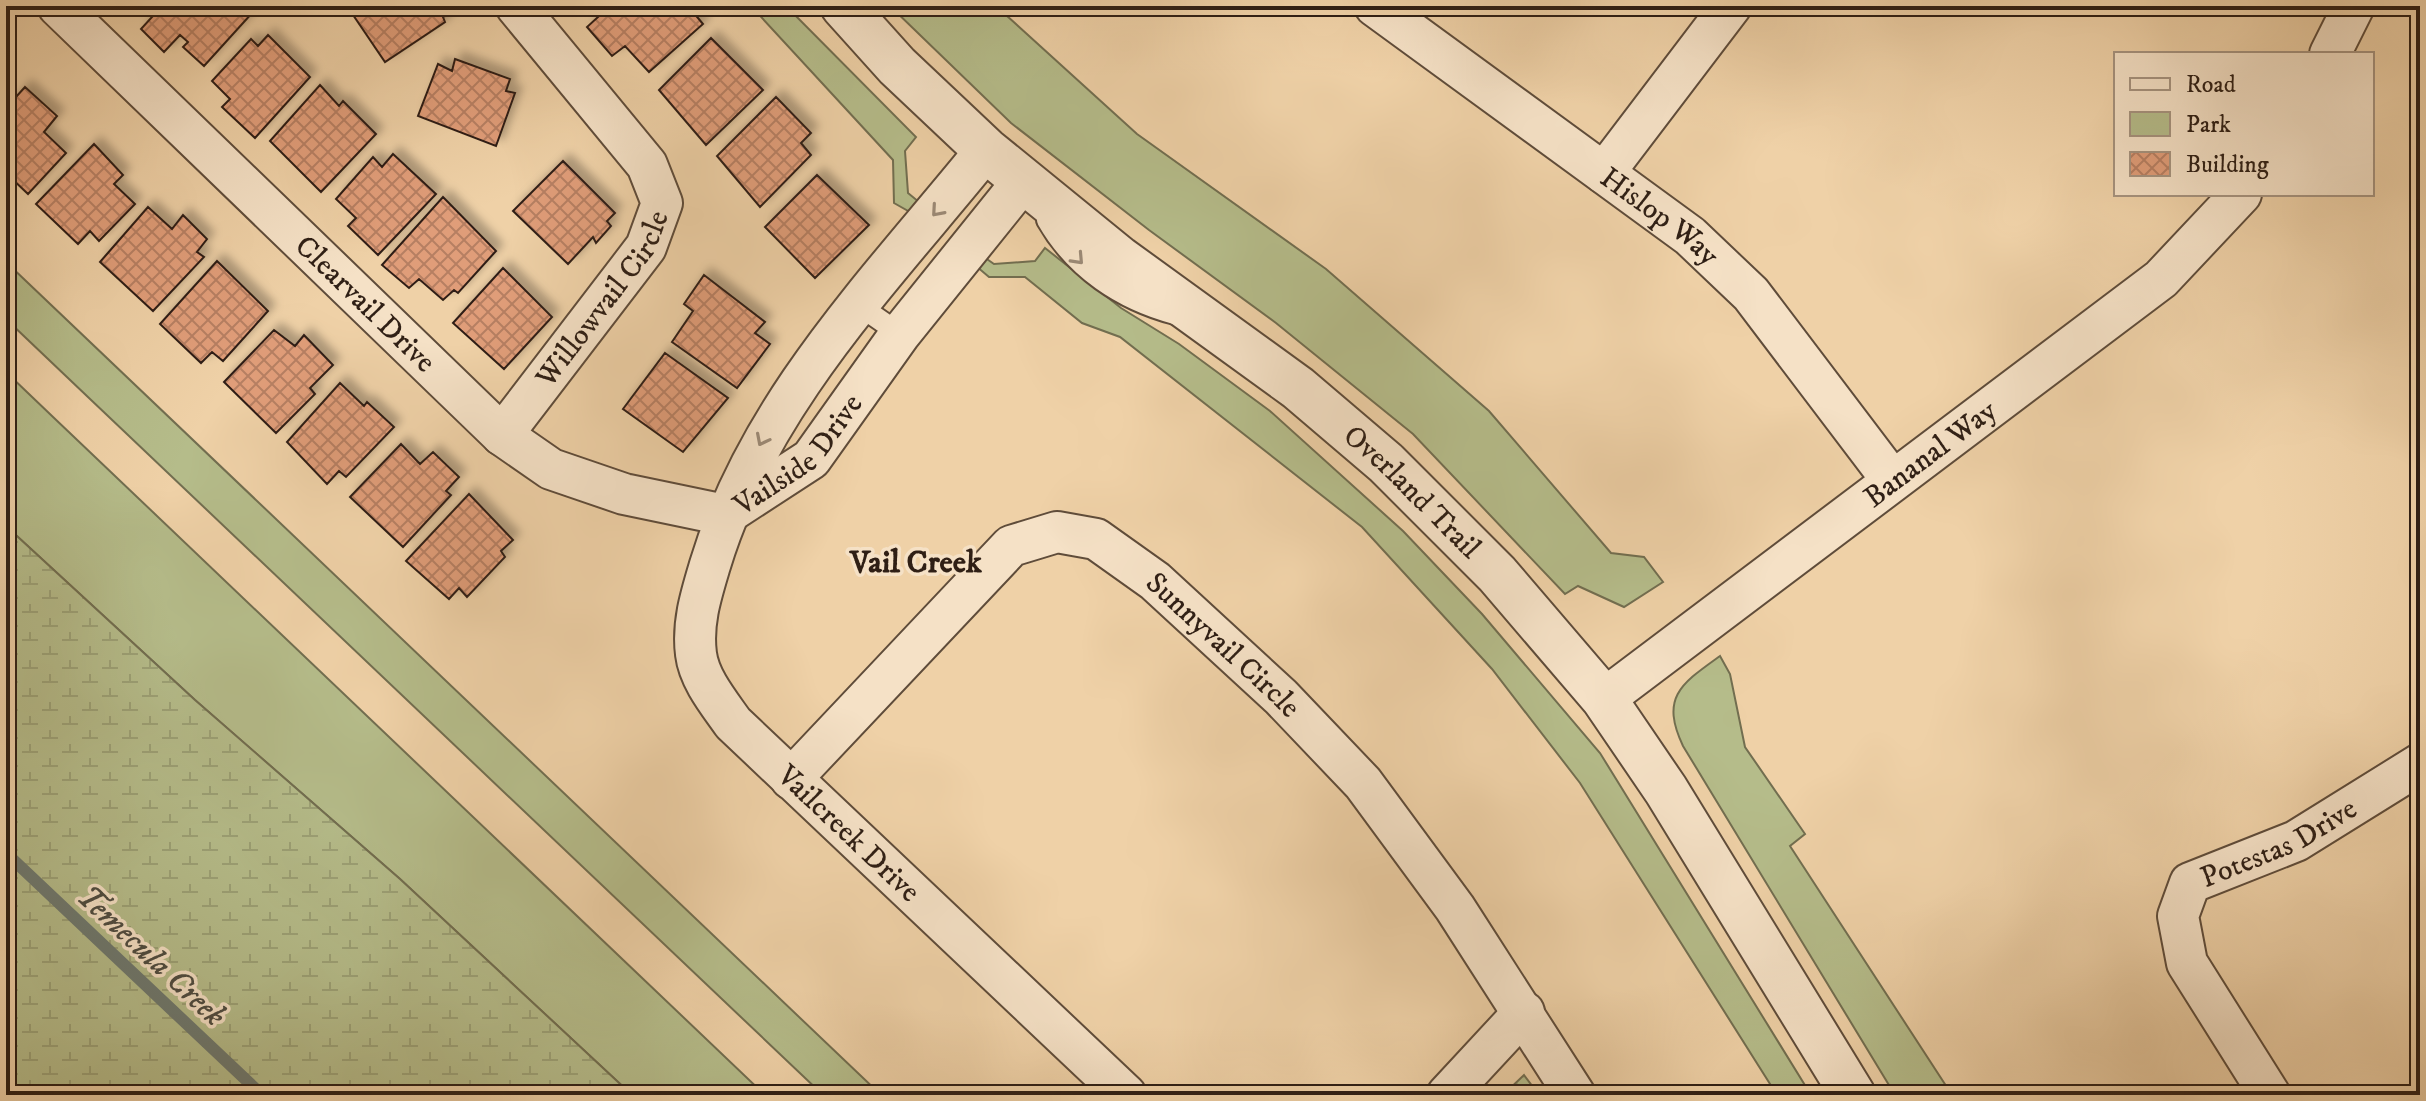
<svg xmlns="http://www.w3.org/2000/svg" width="2426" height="1101" font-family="'IM FELL DW Pica',serif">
<defs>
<pattern id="wetland-marsh" width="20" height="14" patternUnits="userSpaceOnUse" patternTransform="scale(2)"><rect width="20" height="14" fill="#b5bc8a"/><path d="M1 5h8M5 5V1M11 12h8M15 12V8" fill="none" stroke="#9ca176"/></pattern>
<pattern id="park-dots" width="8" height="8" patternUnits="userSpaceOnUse" patternTransform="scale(2)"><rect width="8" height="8" fill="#b5bc8a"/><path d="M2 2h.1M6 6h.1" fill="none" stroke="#9ca176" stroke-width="1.8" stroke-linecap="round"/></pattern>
<pattern id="building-cross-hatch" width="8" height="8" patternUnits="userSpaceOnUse" patternTransform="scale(2)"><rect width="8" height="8" fill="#e09d79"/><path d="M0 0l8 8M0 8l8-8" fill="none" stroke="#b67f62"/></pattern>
<filter id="shadow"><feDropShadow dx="7" dy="-7" stdDeviation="4" flood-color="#0004"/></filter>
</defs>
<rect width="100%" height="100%" fill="#efd1a7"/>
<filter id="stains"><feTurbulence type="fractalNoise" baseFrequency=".0025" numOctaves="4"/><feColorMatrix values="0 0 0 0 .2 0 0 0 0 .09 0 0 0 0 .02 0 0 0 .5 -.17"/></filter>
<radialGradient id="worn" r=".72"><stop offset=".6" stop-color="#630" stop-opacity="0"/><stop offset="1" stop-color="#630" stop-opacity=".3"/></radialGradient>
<!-- green -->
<path fill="#b5bc8a" stroke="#726e50" stroke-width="2" d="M 751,6 L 786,6 L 916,137 L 905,151 L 908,193 L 919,202 L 910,212 L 894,203 L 893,160 Z
M 890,6 L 996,6 L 1137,134 L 1326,269 L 1489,411 L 1611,553 L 1644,557 L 1663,582 L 1624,607 L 1578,586 L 1565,594 L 1413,434 L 1276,323 L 1149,230 L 1011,123 Z
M 1045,248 L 1121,308 L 1179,344 L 1270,411 L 1403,531 L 1482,614 L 1600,753 L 1811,1095 L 1777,1095 L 1580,783 L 1492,669 L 1362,527 L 1120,337 L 1082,323 L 1025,277 L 989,277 L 976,266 L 984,257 L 994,264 L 1035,261 Z
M 6,262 L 881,1095 L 823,1095 L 89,398 L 6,319 Z
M 6,372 L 52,416 L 765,1095 L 632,1095 L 400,879 L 195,700 L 6,526 Z
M 1720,656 L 1730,674 L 1745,747 L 1805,834 L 1790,846 L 1952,1095 L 1895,1095 L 1683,746 C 1660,697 1681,684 1720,656 Z"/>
<!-- wetland -->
<path fill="url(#wetland-marsh)" stroke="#726e50" stroke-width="2" d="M 6,526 L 195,700 L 400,879 L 632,1095 L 6,1095 Z"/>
<!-- park -->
<path fill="url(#park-dots)" stroke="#726e50" stroke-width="2" d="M 1524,1075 L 1539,1095 L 1503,1095 Z"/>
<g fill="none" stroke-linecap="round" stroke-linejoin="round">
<!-- stream -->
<path stroke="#6f7a70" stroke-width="12" d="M 6,853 L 262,1095"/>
</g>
<!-- building -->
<path fill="url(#building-cross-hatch)" stroke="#2f1f15" stroke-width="2" filter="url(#shadow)" d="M 162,6 L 247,6 L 253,12 L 204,66 L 183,47 L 188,42 L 180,35 L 164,52 L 141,29 Z
M 347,6 L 446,6 L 451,13 L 443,17 L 445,22 L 385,62 Z
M 610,6 L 688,6 L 703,24 L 649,72 L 625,46 L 612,56 L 587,27 Z
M 268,35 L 310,77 L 255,138 L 222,107 L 230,99 L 212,81 L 251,39 L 258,46 Z
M 711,38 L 763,90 L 706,145 L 659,90 Z
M 455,59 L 510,79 L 506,91 L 515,93 L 496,146 L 418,116 L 438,64 L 452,71 Z
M 320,85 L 339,106 L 343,101 L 376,134 L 321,192 L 270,141 Z
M 25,87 L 57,116 L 44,132 L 66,153 L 28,194 L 6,173 L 6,119 L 10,115 L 6,108 Z
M 776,97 L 811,133 L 801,143 L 811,155 L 760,207 L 717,156 Z
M 94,144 L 123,175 L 114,184 L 135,204 L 99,241 L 90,231 L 78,244 L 36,204 Z
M 393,154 L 436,194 L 378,255 L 348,226 L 356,218 L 336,199 L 373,157 L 382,167 Z
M 563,161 L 615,213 L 607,221 L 611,226 L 596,243 L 593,237 L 568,264 L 513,211 Z
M 817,175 L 869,225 L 815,278 L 765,227 Z
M 443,197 L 496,251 L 458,293 L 454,290 L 443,300 L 419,279 L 409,288 L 382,265 Z
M 148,207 L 172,229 L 183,215 L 207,239 L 197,252 L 204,257 L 153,311 L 100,262 Z
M 217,261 L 268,311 L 223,361 L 212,352 L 201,363 L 160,324 Z
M 503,268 L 552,317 L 504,369 L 453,323 Z
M 704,275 L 765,322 L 755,333 L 770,344 L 737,388 L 672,342 L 693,311 L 684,304 Z
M 274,330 L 295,346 L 304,335 L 333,365 L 310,388 L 315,394 L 276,433 L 224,382 Z
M 665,353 L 728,398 L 683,452 L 623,409 Z
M 340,383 L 364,406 L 367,402 L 394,427 L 346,477 L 339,471 L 327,484 L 287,442 Z
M 401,444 L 420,464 L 433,452 L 459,477 L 446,491 L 451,495 L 403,547 L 350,497 Z
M 469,494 L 513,540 L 501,551 L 505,557 L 467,597 L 459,588 L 449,599 L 406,561 Z"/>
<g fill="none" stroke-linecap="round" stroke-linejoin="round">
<!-- service casing -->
<g stroke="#5f4c3a" stroke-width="24">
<path id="service" d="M 1047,220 C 1075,269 1122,300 1175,314
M 857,304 L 900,334"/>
</g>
<!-- minor casing -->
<g stroke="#5f4c3a" stroke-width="44">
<g id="minor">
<path id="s1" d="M 58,6 L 502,435 L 551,469 L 624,494 L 725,515"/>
<path id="s2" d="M 1375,6 L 1690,236 L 1751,294 L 1892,480"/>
<path d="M 2330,54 L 2354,6"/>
<path id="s3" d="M 986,150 C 881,280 759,402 710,565 C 701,595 692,623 696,654 C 699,679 719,703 733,723 L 1126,1095"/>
<path d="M 1604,173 L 1731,6"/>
<path id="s4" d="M 502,435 L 646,247 L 662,203 L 647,165 L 516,6"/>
<path id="s5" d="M 725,515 L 811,459 L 900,334 L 1023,181"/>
<path id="s6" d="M 1604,699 L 2161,279 L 2241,194"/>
<path id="s7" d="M 791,779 L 1011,546 L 1057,532 L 1096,539 L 1155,581 L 1281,697 L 1363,783 L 1455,908 L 1575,1095"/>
<path d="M 1447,1095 L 1524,1012"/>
<path id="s8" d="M 2270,1095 L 2187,963 L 2178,916 L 2190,883 L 2296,841 L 2420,764"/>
</g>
</g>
<!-- tertiary casing -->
<g stroke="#5f4c3a" stroke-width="48">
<g id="tertiary">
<path id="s9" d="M 843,6 L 897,66 L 986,150 L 1120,259 L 1298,388 L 1386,463 L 1497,574 L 1604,699 L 1666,790 L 1853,1095"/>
</g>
</g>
<!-- service -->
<use href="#service" stroke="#f5e1c6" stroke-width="20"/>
<!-- minor -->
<use href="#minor" stroke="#f5e1c6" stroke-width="40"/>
<!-- tertiary -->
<use href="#tertiary" stroke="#f5e1c6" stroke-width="44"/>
</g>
<!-- one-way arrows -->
<defs><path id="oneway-chevron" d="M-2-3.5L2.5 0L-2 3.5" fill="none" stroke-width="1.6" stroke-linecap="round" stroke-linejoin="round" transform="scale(2)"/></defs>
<g stroke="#9c8a76">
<use href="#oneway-chevron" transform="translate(937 211) rotate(131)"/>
<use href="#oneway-chevron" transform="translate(1078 259) rotate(47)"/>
<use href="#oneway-chevron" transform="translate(762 440) rotate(117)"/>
</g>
<g text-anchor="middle" stroke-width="7" stroke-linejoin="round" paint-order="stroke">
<!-- street labels -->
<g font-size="30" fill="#2f1f15" stroke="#f5e1c6">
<text dy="10" stroke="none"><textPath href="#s2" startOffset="354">Hislop Way</textPath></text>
<text dy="10" stroke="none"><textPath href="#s4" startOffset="170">Willowvail Circle</textPath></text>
<text dy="10" stroke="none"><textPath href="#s1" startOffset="428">Clearvail Drive</textPath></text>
<text dy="10" stroke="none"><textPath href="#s5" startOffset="96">Vailside Drive</textPath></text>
<text dy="10" stroke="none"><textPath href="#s6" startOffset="408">Bananal Way</textPath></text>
<text dy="10" stroke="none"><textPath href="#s9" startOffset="750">Overland Trail</textPath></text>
<text dy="10" stroke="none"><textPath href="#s7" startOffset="574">Sunnyvail Circle</textPath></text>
<text dy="10" stroke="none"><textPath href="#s3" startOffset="832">Vailcreek Drive</textPath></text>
<text dy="10" stroke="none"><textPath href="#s8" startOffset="336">Potestas Drive</textPath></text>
</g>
<!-- neighbourhood labels -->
<g font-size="32" font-weight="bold" fill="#2f1f15" stroke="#f5e1c6">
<text x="916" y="572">Vail Creek</text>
</g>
<!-- water labels -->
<g font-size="32" font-style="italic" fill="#4f4d42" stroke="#f5e1c6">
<text transform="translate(152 955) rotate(43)" y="11">Temecula Creek</text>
</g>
</g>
<!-- margin -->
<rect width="2426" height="1101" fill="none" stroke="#efd1a7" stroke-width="32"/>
<rect x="8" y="8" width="2410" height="1085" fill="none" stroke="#2f1f15" stroke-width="4"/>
<rect x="16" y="16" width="2394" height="1069" fill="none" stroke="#2f1f15" stroke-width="2"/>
<!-- legend -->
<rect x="2114" y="52" width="260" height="144" fill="#f5e1c6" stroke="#a6937f" stroke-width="2"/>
<rect x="2130" y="78" width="40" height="12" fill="#f5e1c6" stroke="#a6937f" stroke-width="2"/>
<text x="2186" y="92" font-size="24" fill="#2f1f15">Road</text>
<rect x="2130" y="112" width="40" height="24" fill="#b5bc8a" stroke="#a6937f" stroke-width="2"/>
<text x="2186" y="132" font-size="24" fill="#2f1f15">Park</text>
<rect x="2130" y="152" width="40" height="24" fill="url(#building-cross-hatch)" stroke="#a6937f" stroke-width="2"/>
<text x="2186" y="172" font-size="24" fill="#2f1f15">Building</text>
<rect width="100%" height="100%" filter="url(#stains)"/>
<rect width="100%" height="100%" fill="url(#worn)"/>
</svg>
